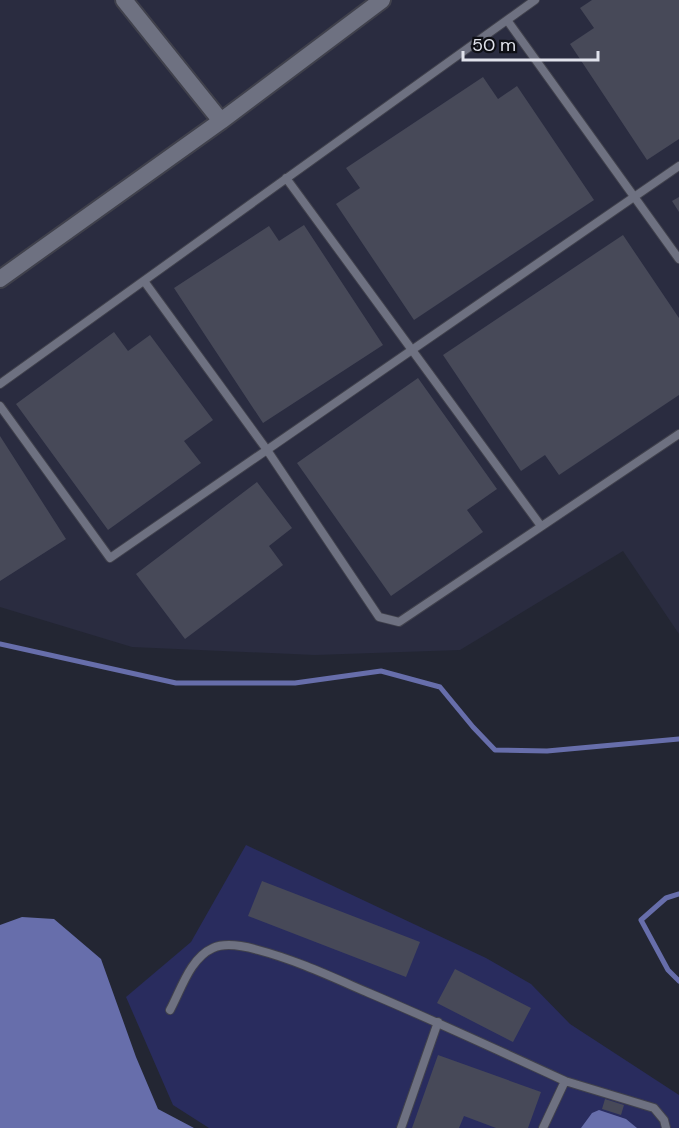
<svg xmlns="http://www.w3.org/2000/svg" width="679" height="1128" font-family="'DM Sans',sans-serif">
<rect width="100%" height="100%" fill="#232633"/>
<!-- built -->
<path fill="#2a2c40" d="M 0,0 L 679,0 L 679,634 L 623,551 L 460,650 L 315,655 L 132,647 L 0,607 Z"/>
<!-- green -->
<path fill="#292c5e" d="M 246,845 L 486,958 L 531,984 L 570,1024 L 679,1095 L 679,1128 L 209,1128 L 173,1105 L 126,997 L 191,942 Z"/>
<!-- water -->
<path fill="#676eab" d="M 22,917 L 54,919 L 101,959 L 136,1057 L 158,1109 L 194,1128 L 0,1128 L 0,925 Z
M 599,1110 L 626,1119 L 637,1128 L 581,1128 L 592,1113 Z"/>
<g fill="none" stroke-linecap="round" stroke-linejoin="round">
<!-- stream -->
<path stroke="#676eab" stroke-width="5" d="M 0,644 L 176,683 L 295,683 L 381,671 L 440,687 L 473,727 L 495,750 L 547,751 L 679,739
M 679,894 L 666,898 L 641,920 L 668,970 L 679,981"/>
</g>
<!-- building -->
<path fill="#474958" d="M 592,0 L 679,0 L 679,139 L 647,160 L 570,44 L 594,28 L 580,8 Z
M 483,77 L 498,99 L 517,86 L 594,200 L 414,320 L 336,204 L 360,188 L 346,168 Z
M 679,197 L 679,212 L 672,201 Z
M 304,225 L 383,345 L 263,423 L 174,288 L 269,226 L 279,241 Z
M 623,235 L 679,318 L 679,395 L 559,475 L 545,455 L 521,471 L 443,355 Z
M 114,332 L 128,351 L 150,335 L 213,420 L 184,441 L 201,463 L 108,530 L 16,404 Z
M 418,378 L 497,489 L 467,510 L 483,532 L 391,596 L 297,463 Z
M 0,436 L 66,539 L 0,581 Z
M 257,482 L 292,528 L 269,546 L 283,565 L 185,639 L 136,574 Z
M 262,881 L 420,942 L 406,977 L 248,916 Z
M 455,969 L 531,1008 L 513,1042 L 437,1003 Z
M 438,1055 L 541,1092 L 528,1128 L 496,1128 L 464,1116 L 459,1128 L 412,1128 Z
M 605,1099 L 624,1105 L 621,1115 L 602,1109 Z"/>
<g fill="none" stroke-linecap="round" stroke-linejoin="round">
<!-- service casing -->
<g stroke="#40414c" stroke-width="10">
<path id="service" d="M 507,20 L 679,259
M 286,178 L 541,526
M 144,281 L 267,450 L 379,617 L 399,622 L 679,434
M 0,384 L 535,0
M 0,406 L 110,558 L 679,166
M 170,1010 C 181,990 190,958 213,948 C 226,942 244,946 258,950 C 296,960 332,977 369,993 C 435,1021 500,1051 565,1081
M 401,1128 L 438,1022
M 543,1128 L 565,1081 L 654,1108 L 664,1120 L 666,1128"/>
</g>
<!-- tertiary casing -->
<g stroke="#40414c" stroke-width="20">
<path id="tertiary" d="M 124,0 L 221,121
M 0,279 L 221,121 L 382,0"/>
</g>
<!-- service -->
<use href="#service" stroke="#6e7181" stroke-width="8"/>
<!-- tertiary -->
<use href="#tertiary" stroke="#6e7181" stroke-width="16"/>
</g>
<!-- scale -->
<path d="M463 51v9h135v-9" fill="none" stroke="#e0e2eb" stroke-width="3"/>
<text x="472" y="51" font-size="18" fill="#e0e2eb" stroke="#0e0f15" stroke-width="4.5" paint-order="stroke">50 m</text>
</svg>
